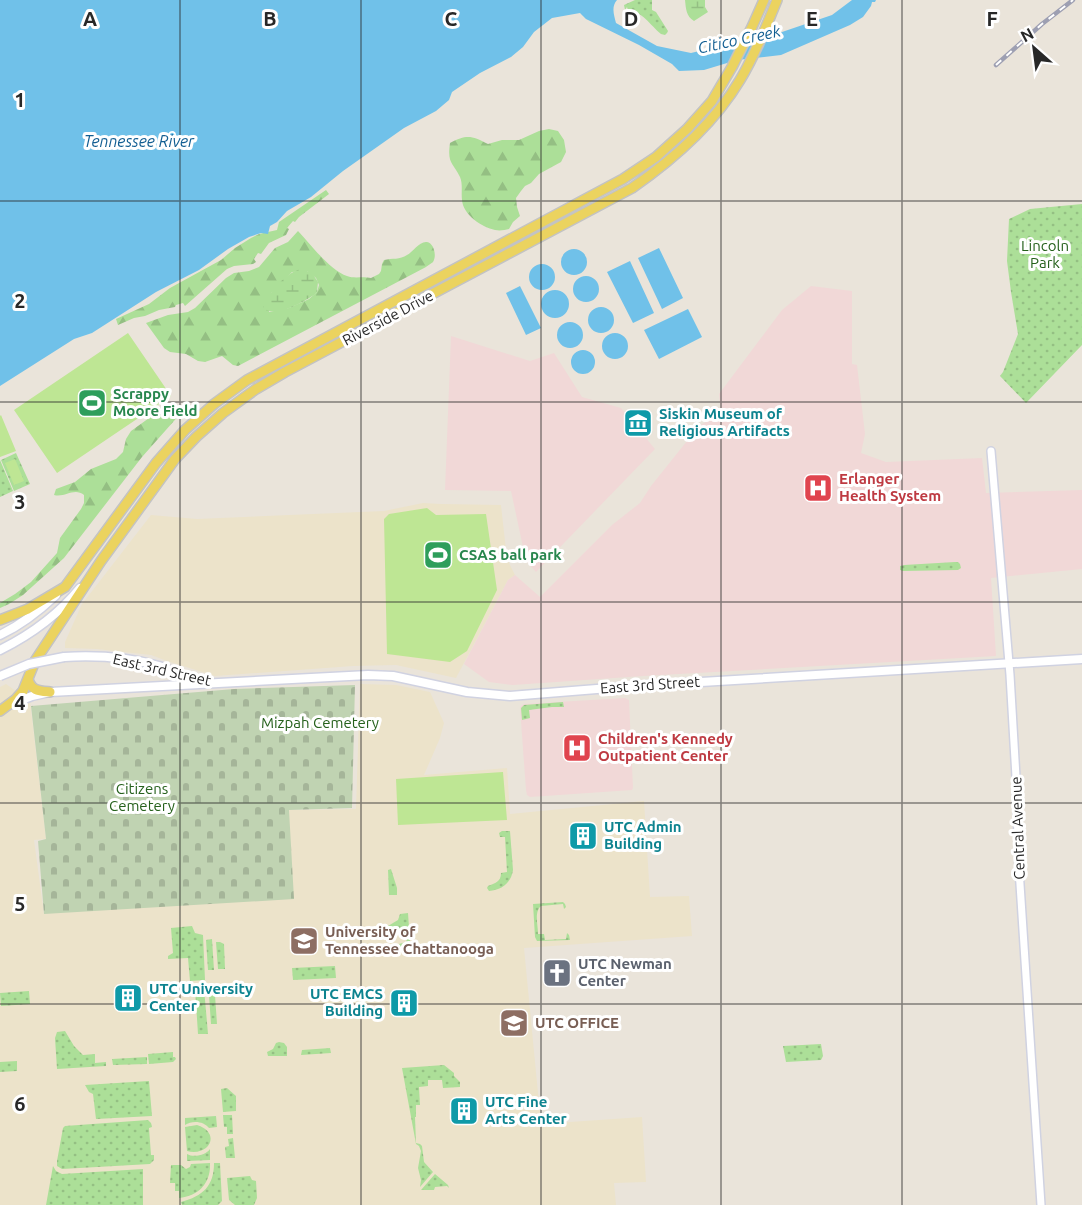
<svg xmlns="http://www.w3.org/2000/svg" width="1082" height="1205" font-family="Ubuntu,sans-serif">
<defs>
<pattern id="green-dots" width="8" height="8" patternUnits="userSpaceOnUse" patternTransform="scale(1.5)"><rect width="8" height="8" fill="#acdf98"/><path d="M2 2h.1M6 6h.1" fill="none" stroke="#94bf83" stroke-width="1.8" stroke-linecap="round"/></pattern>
<pattern id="forest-firs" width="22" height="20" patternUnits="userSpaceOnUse" patternTransform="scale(1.5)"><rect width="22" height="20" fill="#acdf98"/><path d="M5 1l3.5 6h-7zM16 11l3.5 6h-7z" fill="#94bf83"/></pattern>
<pattern id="wetland-marsh" width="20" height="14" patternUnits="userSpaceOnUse" patternTransform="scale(1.5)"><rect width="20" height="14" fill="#acdf98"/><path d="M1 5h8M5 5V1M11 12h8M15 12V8" fill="none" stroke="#94bf83"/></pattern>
<pattern id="cemetery-stones" width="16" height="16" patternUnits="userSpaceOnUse" patternTransform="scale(1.5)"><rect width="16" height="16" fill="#c0d3b2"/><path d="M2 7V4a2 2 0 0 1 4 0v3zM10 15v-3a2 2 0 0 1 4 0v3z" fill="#a5b599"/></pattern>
</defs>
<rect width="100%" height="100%" fill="#eae4da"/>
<!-- education -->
<path fill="#ece3ca" d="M 423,503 L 441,504 L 501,505 L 506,550 L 509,563 L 515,575 L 508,580 L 456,678 L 396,665 L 353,666 L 215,676 L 167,661 L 151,655 L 97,649 L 65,648 L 65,642 L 82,604 L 151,515 L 197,519 L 384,511 Z
M 6,684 L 30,701 L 46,839 L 34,840 L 44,914 L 289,810 L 356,809 L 360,684 L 396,685 L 430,692 L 444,723 L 440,738 L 424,775 L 507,768 L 510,814 L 644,801 L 650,897 L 689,896 L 692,936 L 524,948 L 541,1124 L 642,1117 L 646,1182 L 614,1183 L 616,1205 L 0,1205 L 0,687 Z"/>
<!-- medical -->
<path fill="#f1d8d7" d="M 811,286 L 852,291 L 852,364 L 857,365 L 865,434 L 861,453 L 886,462 L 982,458 L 986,493 L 1082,490 L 1082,569 L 991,578 L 996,656 L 643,676 L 513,685 L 489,682 L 464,664 L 508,580 L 515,575 L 540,597 L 612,525 L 640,503 L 651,486 L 699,426 L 721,413 L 719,394 L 782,310 Z
M 451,336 L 530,361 L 554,353 L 582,397 L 621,408 L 655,449 L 536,572 L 526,561 L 511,491 L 445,490 Z
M 625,698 L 629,700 L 633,788 L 632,790 L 530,797 L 527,795 L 526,790 L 520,708 L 521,706 L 524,704 Z"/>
<!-- green -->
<path fill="url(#green-dots)" d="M 635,0 L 652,0 L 652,10 L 656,12 L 668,31 L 667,33 L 665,35 L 661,34 C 650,25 642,11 628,10 L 627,7 L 625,10 L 624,5 Z
M 1082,204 L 1082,345 L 1026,403 L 1000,376 L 1003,372 L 1018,334 L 1011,292 L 1007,261 L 1009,219 L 1030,209 Z
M 16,453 L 30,484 L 14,491 L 1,460 Z
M 0,460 L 13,491 L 0,497 Z
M 955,562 L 958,562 L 960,564 L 961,568 L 958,570 L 903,571 L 900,570 L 900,566 L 904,565 Z
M 563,702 L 564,707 L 552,707 L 529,710 L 530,718 L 522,720 L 521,708 L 524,705 Z
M 502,831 L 510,831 L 513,870 C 511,883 502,890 489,891 L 487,888 L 488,886 C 495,883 501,882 501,873 L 507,872 L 505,837 L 500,837 L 499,833 Z
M 391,869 L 397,888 L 397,895 L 389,895 L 388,870 Z
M 563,902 L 565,904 L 566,907 L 564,909 L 563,904 L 541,906 C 534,912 538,925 538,934 L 544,934 L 545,940 L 566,939 L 567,933 L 569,935 L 570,940 L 537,941 L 535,937 L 533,904 Z
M 408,913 L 410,942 C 406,950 398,948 390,949 L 392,946 L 406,942 L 408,936 L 404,932 L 389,929 L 388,926 L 398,920 L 400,914 Z
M 192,926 L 195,933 L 203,935 L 205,980 L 190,981 L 188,958 L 168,959 L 168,956 L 173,953 L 171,928 Z
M 212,939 L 214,970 L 208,970 L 206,940 Z
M 216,942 L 220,942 L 224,944 L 225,969 L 218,969 Z
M 335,966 L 336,978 L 293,980 L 292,968 Z
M 195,988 L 204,988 L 208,1034 L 198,1034 Z
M 29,991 L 30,1004 L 1,1006 L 0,993 Z
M 209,995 L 215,995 L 217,1024 L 211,1024 Z
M 65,1031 L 74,1046 L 83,1055 L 95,1054 L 95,1063 L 106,1062 L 106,1066 L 57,1069 L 55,1038 L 57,1032 Z
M 279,1042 L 284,1043 L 287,1047 L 287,1056 L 268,1056 L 267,1052 L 273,1049 L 276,1043 Z
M 821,1044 L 823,1056 L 821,1060 L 786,1062 L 783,1046 Z
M 330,1048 L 331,1053 L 301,1055 L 302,1050 Z
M 173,1052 L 173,1057 L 175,1057 L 176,1059 L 173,1062 L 149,1064 L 148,1054 Z
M 147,1057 L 147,1064 L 113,1065 L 112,1059 Z
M 17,1061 L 17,1071 L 0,1072 L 0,1062 Z
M 444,1065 L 454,1073 L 454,1076 L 460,1082 L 460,1087 L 443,1088 L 442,1080 L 428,1080 L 428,1086 L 419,1087 L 420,1105 L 416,1105 L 416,1117 L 415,1117 L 416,1143 L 420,1144 L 422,1146 L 424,1162 L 433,1172 L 420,1187 L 421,1180 L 418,1168 L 421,1151 L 419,1146 L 416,1144 L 402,1068 Z
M 149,1081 L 152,1116 L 96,1119 L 93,1094 L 89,1092 L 85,1085 Z
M 227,1088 L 236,1096 L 236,1111 L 223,1112 L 221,1089 Z
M 223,1115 L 232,1115 L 233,1134 L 227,1134 L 227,1127 L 224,1127 Z
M 216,1116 L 217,1127 L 209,1128 C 204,1121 192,1120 185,1125 L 185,1118 Z
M 148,1120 L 151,1123 L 152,1127 L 149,1128 L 151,1155 L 154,1155 L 154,1160 L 150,1164 L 62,1169 L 57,1166 L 57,1161 L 63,1128 L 65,1126 Z
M 197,1125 C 222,1133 209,1157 187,1151 L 185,1127 Z
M 233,1138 L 235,1158 L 226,1158 L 225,1147 L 229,1146 L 228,1139 Z
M 210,1149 L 210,1160 L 187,1161 L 187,1154 C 194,1158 206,1155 210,1149 Z
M 210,1163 C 211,1183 199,1196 179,1198 L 179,1191 L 175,1191 L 175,1183 L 170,1183 L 171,1165 L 181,1165 L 186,1169 L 190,1167 L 191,1164 Z
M 214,1163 L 220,1163 L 222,1201 L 218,1205 L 182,1205 L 181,1202 C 203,1196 214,1186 214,1163 Z
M 53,1166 L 56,1171 L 62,1174 L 143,1169 L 143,1205 L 46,1205 Z
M 435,1174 L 448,1185 L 449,1188 L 447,1186 L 435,1187 L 434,1190 L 421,1190 Z
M 250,1176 L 252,1180 L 256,1181 L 257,1198 L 254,1205 L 235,1205 L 229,1200 L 227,1178 Z"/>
<!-- forest -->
<path fill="url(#forest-firs)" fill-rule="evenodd" d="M 549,129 L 558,131 L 564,140 L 566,152 L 561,162 L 539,174 L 531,183 L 525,186 L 521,191 L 516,198 L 517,207 L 520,216 L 513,222 L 509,229 C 505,230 500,231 495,230 C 482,227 463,215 462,200 C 461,193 463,184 460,177 C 453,162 447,164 450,143 C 467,134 472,136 488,144 L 502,140 L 519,140 L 539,131 Z
M 326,190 L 329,194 L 299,217 L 295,222 L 293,221 L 287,228 L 289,229 L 286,235 L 269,243 L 261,254 L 258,253 L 254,259 L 256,262 L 253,264 L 234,266 L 227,269 L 185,306 L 183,303 L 176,305 L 175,307 L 159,310 L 145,316 L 134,318 L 118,325 L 116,319 L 149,304 L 170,288 L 221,260 L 235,248 L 251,238 L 259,234 L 277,230 L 279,222 Z
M 298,231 C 310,244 331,271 347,276 C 355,279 363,276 371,278 L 379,274 L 381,271 L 382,264 L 384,260 C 392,258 400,260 407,255 C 413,252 419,241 427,242 C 434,243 437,256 433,262 C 432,263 427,266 426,267 L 238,366 L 233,365 L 222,356 L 205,362 L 198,361 L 186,354 L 170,352 L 164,348 L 146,323 L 168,315 L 188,312 L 195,308 L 226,278 L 234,273 L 249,271 L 259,267 L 275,248 L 288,242 ZM 307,271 L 316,278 L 319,285 L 317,292 L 309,299 L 289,308 L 269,312 L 271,293 L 292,272 Z
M 170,403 L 181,413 L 142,457 L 64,558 L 23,595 L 9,604 L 0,608 L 0,603 L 15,594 L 31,582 L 57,553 L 60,538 L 81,509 L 84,503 L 84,495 C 74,487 65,498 54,495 L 56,489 L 75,482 L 91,469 L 116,459 L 123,452 L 126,439 L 131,431 Z"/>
<!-- wetland -->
<path fill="url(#wetland-marsh)" d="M 685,0 L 705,0 L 705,7 L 708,12 L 694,21 C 686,16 686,9 685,0 Z
M 302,269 L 312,273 L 318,282 L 317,292 L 314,295 C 303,302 273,320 263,307 C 268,293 287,271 302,269 Z"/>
<!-- cemetery -->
<path fill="url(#cemetery-stones)" d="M 355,685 L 352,808 L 289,810 L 294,899 L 44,914 L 38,841 L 46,839 L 31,706 L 234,689 Z"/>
<!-- pitch -->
<path fill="#bee694" d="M 128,333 L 171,396 L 57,473 L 14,410 Z
M 1,415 L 16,451 L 0,457 L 0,416 Z
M 15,459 L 24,481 L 14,485 L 5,463 Z
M 427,508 L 436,515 L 486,514 L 497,590 L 467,651 L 450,662 L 387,654 L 384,519 L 389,514 Z
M 503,772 L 507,820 L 398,825 L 396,779 Z"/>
<!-- water -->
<path fill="#70c1e9" d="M 0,0 L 617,0 C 611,7 614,15 616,23 L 657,46 L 691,53 L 716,47 L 759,40 L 782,32 L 832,15 L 852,0 L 876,0 L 875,2 L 872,2 L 871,6 L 863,17 L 850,25 L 781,55 L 737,60 L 704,70 L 679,71 L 672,64 L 639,45 L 586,19 L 580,13 L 552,18 L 534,32 L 523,47 L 511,57 L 480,73 L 452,92 L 449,100 L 436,111 L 404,128 L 343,171 L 311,197 L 287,211 L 277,222 L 270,226 L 268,234 L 261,233 L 249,237 L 228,249 L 199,270 L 156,292 L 92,333 L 74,339 L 0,386 Z
M 659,248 L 683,298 L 662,309 L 638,258 Z
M561 262a13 13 0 1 1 26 0a13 13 0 1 1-26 0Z
M 630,261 L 654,313 L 633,323 L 607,272 Z
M529 277a13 13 0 1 1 26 0a13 13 0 1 1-26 0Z
M573 289a13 13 0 1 1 26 0a13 13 0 1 1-26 0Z
M 520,286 L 541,328 L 526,335 L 506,293 Z
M541 304a14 14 0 1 1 28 0a14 14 0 1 1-28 0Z
M588 320a13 13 0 1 1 26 0a13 13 0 1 1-26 0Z
M 688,309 L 702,337 L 659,359 L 644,330 Z
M557 335a13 13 0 1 1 26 0a13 13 0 1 1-26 0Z
M602 346a13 13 0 1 1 26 0a13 13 0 1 1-26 0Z
M571 362a12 12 0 1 1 24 0a12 12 0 1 1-24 0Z"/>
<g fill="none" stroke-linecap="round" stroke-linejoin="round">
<!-- tertiary casing -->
<g stroke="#d0d2e1" stroke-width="10">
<path id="tertiary" d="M 991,451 L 1010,675 L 1016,777 L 1019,869 L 1041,1205"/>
</g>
<!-- secondary casing -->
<g stroke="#d0d2e1" stroke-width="11">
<path id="secondary" d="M 0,635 C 21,625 39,611 56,595
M 0,650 C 30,635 59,614 80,588
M 64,657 C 96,655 128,657 159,666 C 174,671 188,679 204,682
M 11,704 L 32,696 L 50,692 L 368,675 L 393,676 L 467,692 L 510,696 L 634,686 L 1082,659"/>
</g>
<!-- primary casing -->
<g stroke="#c3c3c3" stroke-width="12">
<path id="primary" d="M 0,620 L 28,609 L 65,587 L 156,463 L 185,430 L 214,404 L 247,380 L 623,179 L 656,157 L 687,129 L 712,101 L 732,67 L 752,27 L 764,0
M 28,679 C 31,691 39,691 50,692
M 0,711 L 16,699 L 23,691 L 35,661 L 101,561 L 175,459 L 196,437 L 223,413 L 256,389 L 285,372 L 632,188 C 674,159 713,125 740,80 C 755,55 766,27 777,0"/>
</g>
<!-- tertiary -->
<use href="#tertiary" stroke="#fff" stroke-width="7"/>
<!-- secondary -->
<use href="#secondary" stroke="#fff" stroke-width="8"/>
<!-- primary -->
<use href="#primary" stroke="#ebd35f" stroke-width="9"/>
<!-- rail casing -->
<g stroke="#9d9fb2" stroke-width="4.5">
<path id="rail" d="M 996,65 L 1042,24 L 1073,0"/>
</g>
<!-- rail -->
<use href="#rail" stroke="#fff" stroke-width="2" stroke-dasharray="7" stroke-linecap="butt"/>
<!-- secondary-bridge casing -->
<g stroke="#d0d2e1" stroke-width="11" stroke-linecap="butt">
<path id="secondary-bridge" d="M 0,676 L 29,664 L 64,657"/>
</g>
<!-- secondary-bridge -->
<use href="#secondary-bridge" stroke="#fff" stroke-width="8"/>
</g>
<!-- grid -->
<path fill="none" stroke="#282828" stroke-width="1.5" stroke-opacity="0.55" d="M 180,0 L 180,1205M 361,0 L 361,1205M 541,0 L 541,1205M 721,0 L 721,1205M 902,0 L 902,1205M 0,201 L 1082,201M 0,402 L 1082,402M 0,602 L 1082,602M 0,803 L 1082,803M 0,1004 L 1082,1004"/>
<!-- icons -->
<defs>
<g id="stadium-square" transform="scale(1.5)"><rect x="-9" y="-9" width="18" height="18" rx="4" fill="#2e9e5b" stroke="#fff"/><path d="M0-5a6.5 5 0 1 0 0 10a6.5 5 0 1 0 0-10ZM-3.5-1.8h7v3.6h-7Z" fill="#fff"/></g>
<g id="museum-square" transform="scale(1.5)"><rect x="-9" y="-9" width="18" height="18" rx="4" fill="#0f9aa8" stroke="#fff"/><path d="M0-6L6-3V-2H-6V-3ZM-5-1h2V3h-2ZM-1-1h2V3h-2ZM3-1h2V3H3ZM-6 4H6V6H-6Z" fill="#fff"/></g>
<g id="hospital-square" transform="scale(1.5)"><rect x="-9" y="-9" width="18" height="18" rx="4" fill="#e0444e" stroke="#fff"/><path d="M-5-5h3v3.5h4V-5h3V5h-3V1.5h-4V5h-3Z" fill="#fff"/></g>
<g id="building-square" transform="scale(1.5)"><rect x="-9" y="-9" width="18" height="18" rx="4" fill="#0f9aa8" stroke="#fff"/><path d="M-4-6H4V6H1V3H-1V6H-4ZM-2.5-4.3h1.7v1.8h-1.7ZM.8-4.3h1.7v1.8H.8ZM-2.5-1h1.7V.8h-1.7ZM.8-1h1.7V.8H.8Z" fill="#fff"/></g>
<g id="university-square" transform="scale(1.5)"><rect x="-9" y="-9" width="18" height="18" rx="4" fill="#8d6e63" stroke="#fff"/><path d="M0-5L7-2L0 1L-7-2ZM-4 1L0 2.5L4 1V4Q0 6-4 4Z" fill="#fff"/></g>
<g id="church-square" transform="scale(1.5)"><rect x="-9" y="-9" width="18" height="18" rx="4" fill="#6b7280" stroke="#fff"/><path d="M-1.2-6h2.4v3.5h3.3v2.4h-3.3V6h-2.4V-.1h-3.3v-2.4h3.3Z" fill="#fff"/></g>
</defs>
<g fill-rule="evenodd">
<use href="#stadium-square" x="92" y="403"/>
<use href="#museum-square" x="638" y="423"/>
<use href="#hospital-square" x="818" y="488"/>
<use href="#stadium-square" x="438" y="555"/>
<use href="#hospital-square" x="577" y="748"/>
<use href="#building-square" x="583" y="836"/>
<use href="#university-square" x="304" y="941"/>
<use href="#church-square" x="557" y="973"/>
<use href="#building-square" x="128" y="998"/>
<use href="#building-square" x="404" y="1003"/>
<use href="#university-square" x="514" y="1023"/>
<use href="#building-square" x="464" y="1111"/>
</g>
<g text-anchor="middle" stroke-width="6" stroke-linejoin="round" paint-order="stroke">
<!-- park labels -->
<g font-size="15" fill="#26611c" stroke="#fff">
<text x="1045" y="251">Lincoln<tspan x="1045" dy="17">Park</tspan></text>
<text x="320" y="728">Mizpah Cemetery</text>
<text x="142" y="794">Citizens<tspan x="142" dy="17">Cemetery</tspan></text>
</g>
<!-- street labels -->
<g font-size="15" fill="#282828" stroke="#fff">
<text transform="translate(388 318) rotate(-28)" y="5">Riverside Drive</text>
<text transform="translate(162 670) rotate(13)" y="5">East 3rd Street</text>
<text transform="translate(650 685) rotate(-4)" y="5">East 3rd Street</text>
<text transform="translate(1018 828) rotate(-92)" y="5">Central Avenue</text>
</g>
<!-- leisure labels -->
<g font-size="15" font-weight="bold" fill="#27864d" stroke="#fff" text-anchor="start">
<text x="113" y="399">Scrappy<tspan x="113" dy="17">Moore Field</tspan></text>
<text x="459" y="560">CSAS ball park</text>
</g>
<!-- culture labels -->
<g font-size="15" font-weight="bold" fill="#0d838f" stroke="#fff" text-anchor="start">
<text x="659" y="419">Siskin Museum of<tspan x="659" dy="17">Religious Artifacts</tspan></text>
<text x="604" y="832">UTC Admin<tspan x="604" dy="17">Building</tspan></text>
<text x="149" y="994">UTC University<tspan x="149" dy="17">Center</tspan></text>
<text x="383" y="999" text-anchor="end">UTC EMCS<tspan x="383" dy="17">Building</tspan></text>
<text x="485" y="1107">UTC Fine<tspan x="485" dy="17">Arts Center</tspan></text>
</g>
<!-- health labels -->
<g font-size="15" font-weight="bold" fill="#be3a42" stroke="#fff" text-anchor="start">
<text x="839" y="484">Erlanger<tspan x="839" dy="17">Health System</tspan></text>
<text x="598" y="744">Children's Kennedy<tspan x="598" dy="17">Outpatient Center</tspan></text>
</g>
<!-- education labels -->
<g font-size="15" font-weight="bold" fill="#785e54" stroke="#fff" text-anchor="start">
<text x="325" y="937">University of<tspan x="325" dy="17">Tennessee Chattanooga</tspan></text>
<text x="535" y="1028">UTC OFFICE</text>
</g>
<!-- worship labels -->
<g font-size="15" font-weight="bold" fill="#5b616d" stroke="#fff" text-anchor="start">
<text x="578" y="969">UTC Newman<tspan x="578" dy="17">Center</tspan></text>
</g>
<!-- water labels -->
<g font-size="16" font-style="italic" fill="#125e92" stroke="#fff">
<text transform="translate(739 39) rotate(-12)" y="6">Citico Creek</text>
<text x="139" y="147">Tennessee River</text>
</g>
</g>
<g font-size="20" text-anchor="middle" font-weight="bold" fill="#282828" stroke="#fff" stroke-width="6" stroke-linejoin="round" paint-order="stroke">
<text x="90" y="26">A</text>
<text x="270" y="26">B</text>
<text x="451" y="26">C</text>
<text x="631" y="26">D</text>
<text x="812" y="26">E</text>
<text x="992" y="26">F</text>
<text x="20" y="107">1</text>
<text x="20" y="308">2</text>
<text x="20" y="509">3</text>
<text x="20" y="710">4</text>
<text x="20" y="911">5</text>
<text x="20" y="1111">6</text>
</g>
<!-- north arrow -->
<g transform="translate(1034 48) rotate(332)" stroke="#ffffff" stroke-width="4.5" paint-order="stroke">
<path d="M0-4.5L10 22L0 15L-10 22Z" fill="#282828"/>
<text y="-9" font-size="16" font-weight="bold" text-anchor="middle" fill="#282828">N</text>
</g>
</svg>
